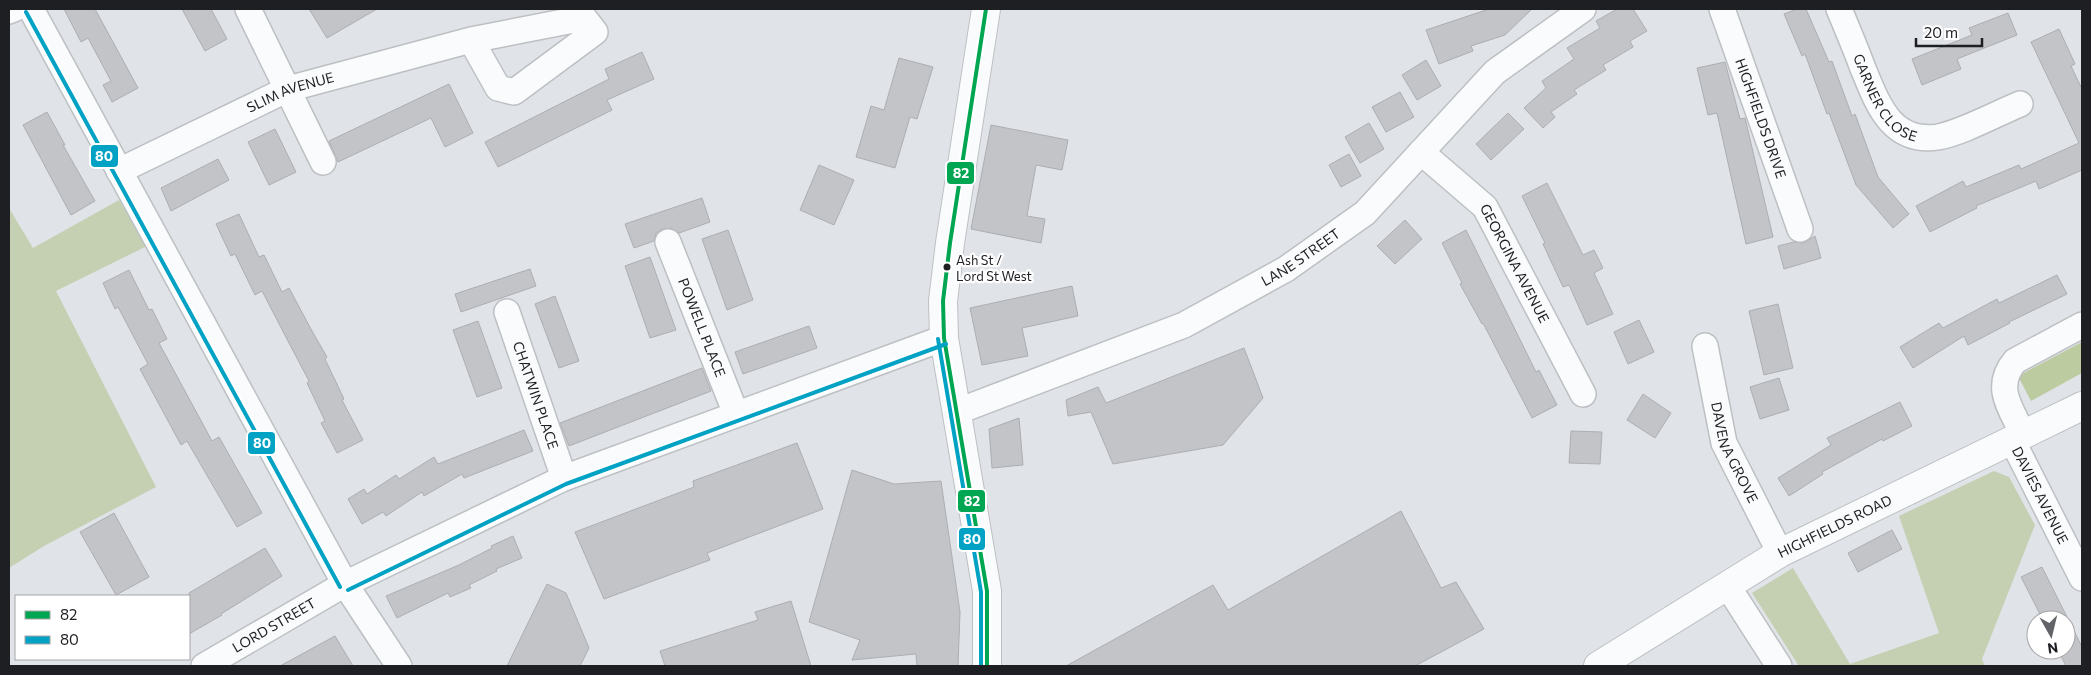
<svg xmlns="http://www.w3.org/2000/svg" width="2091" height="675" font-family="Commissioner,sans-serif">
<rect width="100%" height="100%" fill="#e0e3e8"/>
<!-- green -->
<path fill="#c5d0b3" d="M 119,200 L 147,246 L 56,291 L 156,487 L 44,546 L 9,568 L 9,208 L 33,248 Z
M 1994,471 L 2009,477 L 2035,525 L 1982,659 L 1985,666 L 1799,666 L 1752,593 L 1793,568 L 1850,664 L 1939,633 L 1899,516 Z"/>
<!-- forest -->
<path fill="#bdcba1" d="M 2082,342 L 2082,373 L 2031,401 L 2018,376 Z"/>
<!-- building -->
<path fill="#c2c4c8" stroke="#acaeb2" d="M 64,9 L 95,9 L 138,88 L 112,102 L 103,85 L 111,81 L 88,38 L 81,42 Z
M 182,9 L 211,9 L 227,39 L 205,51 Z
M 309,9 L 377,9 L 327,38 Z
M 1489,9 L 1532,9 L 1505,35 L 1471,46 L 1473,51 L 1439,64 L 1426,30 Z
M 1617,9 L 1633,9 L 1647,31 L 1630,41 L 1633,47 L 1603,65 L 1606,70 L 1574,90 L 1577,94 L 1551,112 L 1555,117 L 1543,128 L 1524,108 L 1546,88 L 1542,81 L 1574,59 L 1567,48 L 1600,28 L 1596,21 Z
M 1797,9 L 1806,9 L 1829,62 L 1832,61 L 1852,116 L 1855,114 L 1878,177 L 1909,214 L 1893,228 L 1856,185 L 1829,113 L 1827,114 L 1805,54 L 1802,56 L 1784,14 Z
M 2008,13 L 2017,35 L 1957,59 L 1961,69 L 1922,85 L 1912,59 L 1972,35 L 1969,28 Z
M 2059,29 L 2075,64 L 2071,66 L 2082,89 L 2082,170 L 2039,189 L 2036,181 L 1976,206 L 1977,208 L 1930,232 L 1916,206 L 1963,181 L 1966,187 L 2019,165 L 2021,169 L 2079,143 L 2031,42 Z
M 642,52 L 654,79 L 607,100 L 612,110 L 498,167 L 485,142 L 609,79 L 605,69 Z
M 899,58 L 933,67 L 917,119 L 910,117 L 895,168 L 856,157 L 871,106 L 884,110 Z
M 1426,60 L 1441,86 L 1417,100 L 1402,75 Z
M 1725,62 L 1740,119 L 1745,118 L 1773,237 L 1746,244 L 1717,113 L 1708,115 L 1697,68 Z
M 449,84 L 473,133 L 445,147 L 431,118 L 338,162 L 329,141 Z
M 1400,92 L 1414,117 L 1386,132 L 1372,107 Z
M 47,112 L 65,145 L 63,145 L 95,201 L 71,215 L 23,125 Z
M 1508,113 L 1524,129 L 1491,160 L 1476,144 Z
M 1369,123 L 1384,149 L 1360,163 L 1345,137 Z
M 991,125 L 1068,140 L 1062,170 L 1036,165 L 1027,216 L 1045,219 L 1041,243 L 971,229 Z
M 275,129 L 296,172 L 269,185 L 248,142 Z
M 1349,154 L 1361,176 L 1341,187 L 1329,165 Z
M 218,159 L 229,180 L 171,211 L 161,188 Z
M 819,165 L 854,180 L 834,225 L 800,210 Z
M 1547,183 L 1583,255 L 1594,250 L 1603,268 L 1594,273 L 1613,314 L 1587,325 L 1569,285 L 1563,287 L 1543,244 L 1545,243 L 1522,196 Z
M 702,198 L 710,222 L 679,233 L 671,228 L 663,229 L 656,233 L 654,241 L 634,248 L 625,224 Z
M 239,214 L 259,257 L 264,255 L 282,292 L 289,288 L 312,331 L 327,357 L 325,359 L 344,399 L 342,400 L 363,440 L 337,453 L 321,423 L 325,421 L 307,383 L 309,381 L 289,343 L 262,291 L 255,295 L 235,254 L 231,256 L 216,224 Z
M 1405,220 L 1422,239 L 1395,264 L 1377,246 Z
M 728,230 L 753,300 L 727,310 L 702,239 Z
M 1466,230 L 1536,372 L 1539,370 L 1557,405 L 1532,418 L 1483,323 L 1482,324 L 1460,284 L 1462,283 L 1442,243 Z
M 1815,236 L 1821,258 L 1784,269 L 1778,246 L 1794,242 L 1804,243 Z
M 650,257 L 676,330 L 650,338 L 625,266 Z
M 530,269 L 536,286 L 461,312 L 455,294 Z
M 129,270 L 149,310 L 152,309 L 167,339 L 159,343 L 212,441 L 219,437 L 262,513 L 237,527 L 187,441 L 181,445 L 140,369 L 148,364 L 118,307 L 115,309 L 103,283 Z
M 2057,275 L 2067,294 L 2009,322 L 2010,323 L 1968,345 L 1964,336 L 1913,368 L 1900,347 L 1939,323 L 1943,328 L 1997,299 L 1999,303 Z
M 1072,286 L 1078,316 L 1022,328 L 1028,356 L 982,365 L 970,308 Z
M 555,296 L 579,361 L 559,368 L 535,304 Z
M 1778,304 L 1793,368 L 1764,375 L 1749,311 Z
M 1639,320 L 1654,352 L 1628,364 L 1614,332 Z
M 478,321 L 502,388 L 477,397 L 453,330 Z
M 809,326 L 817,348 L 743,374 L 735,352 Z
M 1244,348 L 1263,398 L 1223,445 L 1113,464 L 1091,412 L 1068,416 L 1066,400 L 1098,387 L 1106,403 Z
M 702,368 L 711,391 L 569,446 L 560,423 Z
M 1779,378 L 1789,410 L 1760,419 L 1750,387 Z
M 1643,394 L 1671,413 L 1655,438 L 1627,420 Z
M 1900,402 L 1912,426 L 1883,441 L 1882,439 L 1822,472 L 1823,474 L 1789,496 L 1778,478 L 1831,445 L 1827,438 Z
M 1019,418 L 1023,465 L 992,468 L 989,429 Z
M 524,430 L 533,451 L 464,478 L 462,474 L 424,496 L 422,492 L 386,516 L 383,512 L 362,524 L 348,499 L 364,489 L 367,494 L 396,475 L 399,479 L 434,457 L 438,464 Z
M 1571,431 L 1602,432 L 1600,464 L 1569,463 Z
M 797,443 L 823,509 L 707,553 L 710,560 L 604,599 L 575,532 L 694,487 L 693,481 Z
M 852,470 L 894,484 L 941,481 L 960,612 L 958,666 L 917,666 L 916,654 L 852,660 L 860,640 L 809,622 Z
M 1401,511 L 1441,588 L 1456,582 L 1484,629 L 1415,666 L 1066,666 L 1213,585 L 1228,610 Z
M 114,513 L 149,577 L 116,595 L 80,532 Z
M 1892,530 L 1902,549 L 1858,572 L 1848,553 Z
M 513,536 L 522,558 L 496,569 L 497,571 L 469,585 L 471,588 L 450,597 L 448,593 L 397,618 L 386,596 L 459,565 L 492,548 L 491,546 Z
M 265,548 L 282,576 L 221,614 L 222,615 L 189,634 L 189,593 Z
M 2042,567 L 2082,647 L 2082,666 L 2066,666 L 2058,650 L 2066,650 L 2066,620 L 2043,620 L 2021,577 Z
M 547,584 L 566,593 L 589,648 L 580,666 L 507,666 Z
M 791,601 L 811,666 L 665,666 L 660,651 L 758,620 L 755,612 Z
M 335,636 L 353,666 L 280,666 Z"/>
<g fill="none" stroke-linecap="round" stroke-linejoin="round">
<!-- minor casing -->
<g stroke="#bdc0c3" stroke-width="28">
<g id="minor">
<path d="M 31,9 L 345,584 L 399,666"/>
<path d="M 248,9 L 323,162"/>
<path id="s1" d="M 1722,9 L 1800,229"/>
<path id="s2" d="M 1839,9 C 1847,28 1855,47 1862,66 C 1877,102 1890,144 1938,137 C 1961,133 1998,113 2020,104"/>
<path d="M 9,11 L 14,9"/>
<path id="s3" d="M 1421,152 L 1485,207 L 1583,394"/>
<path id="s4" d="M 119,171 L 288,89 L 471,40 L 584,18 L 595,32 L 514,92 L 498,88 L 471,40"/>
<path id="s5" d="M 668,242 L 736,414"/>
<path id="s6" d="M 507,312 L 564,478"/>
<path id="s7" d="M 1705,346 L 1724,443 L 1780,553"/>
<path id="s8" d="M 956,412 L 1184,325 L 1286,269 L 1365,213 L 1495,72 L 1583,9"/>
<path d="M 2023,434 C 2011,409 1993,387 2015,361 L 2082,325"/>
<path id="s9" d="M 2012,440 L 2082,578"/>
<path d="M 1727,585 L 1779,666"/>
<path id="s10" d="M 204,666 L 345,584 L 564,478 L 944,338"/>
</g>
</g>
<!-- tertiary casing -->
<g stroke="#bdc0c3" stroke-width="30">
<g id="tertiary">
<path id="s11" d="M 1598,666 L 1780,553 L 2082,406"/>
</g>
</g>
<!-- secondary casing -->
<g stroke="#bdc0c3" stroke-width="30">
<path id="secondary" d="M 986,9 L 950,243 L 943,301 L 944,338 L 987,591 L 987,666"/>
</g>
<!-- minor -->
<use href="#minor" stroke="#fafbfc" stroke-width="25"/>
<!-- tertiary -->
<use href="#tertiary" stroke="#fafbfc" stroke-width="28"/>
<!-- secondary -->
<use href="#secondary" stroke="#fafbfc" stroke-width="28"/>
<!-- bus-1 casing -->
<g stroke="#fff" stroke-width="8">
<path id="bus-1" d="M 986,9 L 950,243 L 943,301 L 944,338 L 987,591 L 987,666"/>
</g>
<!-- bus-2 casing -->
<g stroke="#fff" stroke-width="8">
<path id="bus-2" d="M 26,12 L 340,587
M 938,339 L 981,592 L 981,666
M 348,590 L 566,484 L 946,344"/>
</g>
<!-- bus-1 -->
<use href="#bus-1" stroke="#00a651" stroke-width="4"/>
<!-- bus-2 -->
<use href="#bus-2" stroke="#02a2c5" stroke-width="4"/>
</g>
<!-- markers -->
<circle fill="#1e1f23" stroke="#fff" stroke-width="2" cx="947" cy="267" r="4.5"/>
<g text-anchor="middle" stroke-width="4.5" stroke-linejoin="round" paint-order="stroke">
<!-- bus labels -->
<g font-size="13" fill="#1e1f23" stroke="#fff" text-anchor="start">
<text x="956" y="265">Ash St /<tspan x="956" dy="16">Lord St West</tspan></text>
</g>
<!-- street labels -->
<g font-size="14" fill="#1e1f23" stroke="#fff">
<text dy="5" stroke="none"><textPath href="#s2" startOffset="102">GARNER CLOSE</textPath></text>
<text dy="5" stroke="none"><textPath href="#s4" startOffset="189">SLIM AVENUE</textPath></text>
<text dy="5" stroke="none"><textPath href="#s1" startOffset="116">HIGHFIELDS DRIVE</textPath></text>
<text dy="5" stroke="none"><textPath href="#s8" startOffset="379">LANE STREET</textPath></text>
<text dy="5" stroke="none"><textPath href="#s3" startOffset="148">GEORGINA AVENUE</textPath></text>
<text dy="5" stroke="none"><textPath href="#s5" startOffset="92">POWELL PLACE</textPath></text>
<text dy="5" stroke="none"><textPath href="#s6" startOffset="88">CHATWIN PLACE</textPath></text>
<text dy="5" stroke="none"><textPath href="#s7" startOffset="111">DAVENA GROVE</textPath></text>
<text dy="5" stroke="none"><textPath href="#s9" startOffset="62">DAVIES AVENUE</textPath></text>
<text dy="5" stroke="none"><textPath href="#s11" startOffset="275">HIGHFIELDS ROAD</textPath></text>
<text dy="5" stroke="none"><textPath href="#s10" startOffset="81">LORD STREET</textPath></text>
</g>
</g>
<g stroke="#fff" stroke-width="2">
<rect x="90" y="144" width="29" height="24" rx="5" fill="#02a2c5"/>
<rect x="946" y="161" width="29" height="24" rx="5" fill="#00a651"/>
<rect x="247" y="431" width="29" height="24" rx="5" fill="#02a2c5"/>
<rect x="957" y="489" width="29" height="24" rx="5" fill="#00a651"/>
<rect x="958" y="527" width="28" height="24" rx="5" fill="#02a2c5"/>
</g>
<g font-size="14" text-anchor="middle" font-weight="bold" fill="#fff">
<text x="104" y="161">80</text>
<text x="961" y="178">82</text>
<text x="262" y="448">80</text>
<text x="972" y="506">82</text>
<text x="972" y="544">80</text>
</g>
<!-- border -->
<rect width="2091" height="675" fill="none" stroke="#1e1f23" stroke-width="20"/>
<!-- legend -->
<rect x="15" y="595" width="175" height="65" fill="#ffffff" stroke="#a5a5a7"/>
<rect x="25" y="611" width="25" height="8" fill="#00a651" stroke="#a5a5a7"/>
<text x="60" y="620" font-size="15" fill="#1e1f23">82</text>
<rect x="25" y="636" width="25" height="8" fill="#02a2c5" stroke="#a5a5a7"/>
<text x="60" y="645" font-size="15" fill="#1e1f23">80</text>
<!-- north arrow -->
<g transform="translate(2051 635) rotate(172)"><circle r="24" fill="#ffffff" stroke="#a5a5a7"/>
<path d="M0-4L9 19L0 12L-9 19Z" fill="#626468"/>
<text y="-8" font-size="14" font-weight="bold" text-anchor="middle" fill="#1e1f23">N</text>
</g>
<!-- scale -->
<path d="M1916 38v8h66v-8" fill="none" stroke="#1e1f23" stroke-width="2.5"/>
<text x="1924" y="38" font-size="15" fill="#1e1f23" stroke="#ffffff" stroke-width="4" paint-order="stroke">20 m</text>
</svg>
